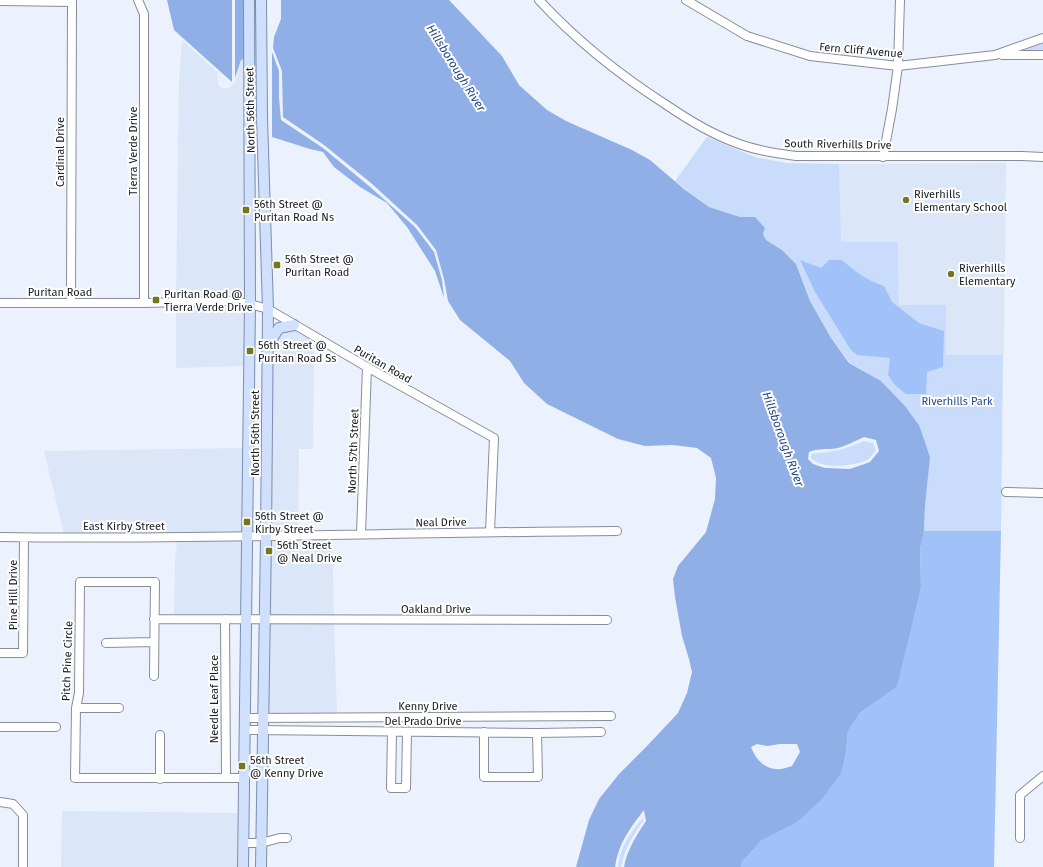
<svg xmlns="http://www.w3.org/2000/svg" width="1043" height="867" font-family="'Fira Sans',sans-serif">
<rect width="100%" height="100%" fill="#ebf2fd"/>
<!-- built -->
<path fill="#dbe6f8" d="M 182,40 L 217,72 L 218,85 L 223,89 L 228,88 L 235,83 L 238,69 L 241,60 L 244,59 L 247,99 L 245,300 L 176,299 L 179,78 Z
M 1006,163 L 1004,355 L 946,355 L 946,306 L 899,305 L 898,242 L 840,242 L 839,164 Z
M 230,305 L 245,307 L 244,366 L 176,368 L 176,306 Z
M 290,328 L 314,341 L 313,449 L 299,449 L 298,532 L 269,533 L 271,346 L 281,331 Z
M 243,448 L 242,533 L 64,534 L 44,451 Z
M 332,539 L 334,616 L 269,615 L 269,540 Z
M 242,540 L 241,616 L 174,615 L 175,561 L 177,541 Z
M 269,623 L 334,623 L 337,714 L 268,714 Z
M 62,811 L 238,813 L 237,867 L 61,867 Z"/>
<!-- green -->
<path fill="#c9dcfc" d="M 1043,39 L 1043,52 L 1008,52 Z
M 707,137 L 755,157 L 786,163 L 839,164 L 841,242 L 898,242 L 899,305 L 946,305 L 946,355 L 1003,355 L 1001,531 L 924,531 L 925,505 L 919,425 L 905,406 L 881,381 L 850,363 L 831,338 L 810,301 L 796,264 L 782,250 L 766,240 L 755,217 L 740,217 L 709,207 L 675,181 Z
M 864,441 L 873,443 L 876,450 C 873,454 871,458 867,460 C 854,466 822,470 811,458 L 811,454 C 819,452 826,453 834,451 C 845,449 854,445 864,441 Z
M 643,818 L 643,821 C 633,835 624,850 621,867 L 618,867 C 620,847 630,833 643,818 Z"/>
<!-- forest -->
<path fill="#a1c1f9" d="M 800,260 L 821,268 L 829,260 L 842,260 C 854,271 868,281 884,286 L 892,302 L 919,323 L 944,331 L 943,367 L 927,372 L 926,394 L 906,394 L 895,385 L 888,375 L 890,358 L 857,355 L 851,350 L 815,292 Z
M 924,531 L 1001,531 L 994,867 L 741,867 L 742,862 L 761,841 L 796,823 L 846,751 L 848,731 L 860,713 L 876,701 L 921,587 L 920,549 Z"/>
<!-- water -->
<path fill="#90afe6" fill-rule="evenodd" d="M 167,0 L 232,0 L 232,82 L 174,30 Z
M 235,0 L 244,0 L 244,59 L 241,60 L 235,78 Z
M 281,0 L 449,0 L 502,56 L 519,85 L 547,110 L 566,121 L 632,150 L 650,160 L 684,189 L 709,207 L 740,217 L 755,217 L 765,228 L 763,234 L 766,240 L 782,250 L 796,264 L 810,301 L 831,338 L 849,363 L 881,381 L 905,406 L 919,425 L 930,457 L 925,505 L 924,531 L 920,549 L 921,587 L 897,686 L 860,713 L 848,731 L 846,751 L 841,773 L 822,799 L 796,823 L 761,841 L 742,862 L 741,867 L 624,867 C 627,850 636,836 646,821 L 644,810 C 630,828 618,844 615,867 L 576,867 L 589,820 L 599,799 L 619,774 L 647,746 L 678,713 L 687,693 L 692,672 L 689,659 L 682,636 L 675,597 L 673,579 L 678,566 L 706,532 L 715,499 L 716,478 L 711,458 L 697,448 L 673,445 L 645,446 L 618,439 L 547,404 L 524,383 L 510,361 L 460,320 L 448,301 L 444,279 L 436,250 L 417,225 L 371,183 L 324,145 L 283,117 L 282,71 L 273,48 L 274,37 L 281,19 ZM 864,437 L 876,440 L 879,451 L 870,462 L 850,469 L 825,468 L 813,464 L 808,459 L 809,452 C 816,449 823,449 831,449 C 843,448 853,442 864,437 ZM 757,744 L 767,746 L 780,744 L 797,744 L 800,752 L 792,766 C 788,767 781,770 776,769 C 763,768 755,758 751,747 Z
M 272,52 L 279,71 L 279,98 L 281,120 L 323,148 L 369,186 L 415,227 L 434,252 L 442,280 L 444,298 L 435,271 L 407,227 L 387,203 L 360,187 L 334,167 L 323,152 L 310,149 L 272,137 Z"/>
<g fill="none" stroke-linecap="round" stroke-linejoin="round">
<!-- minor casing -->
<g stroke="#888e98" stroke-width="10">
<path id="minor" d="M 138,0 L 144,14 L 144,303
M 539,0 C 575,39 620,75 665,104 C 687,119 709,133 734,142 C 754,150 774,153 796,156 L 1022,156 L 1043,157
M 686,0 L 747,36 L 810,56 L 898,66 L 995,55 L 1043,38
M 0,1 L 72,2 L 71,302
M 1002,55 L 1043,55
M 883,157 L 892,109 L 898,66 L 900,0
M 0,303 L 144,303 L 230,301 L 250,304 L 268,309 L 367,367 L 494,438 L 490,532
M 1006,492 L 1043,493
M 361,534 L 367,367
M 0,537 C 206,540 412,532 617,531
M 154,619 L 607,620
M 225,619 L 226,778
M 106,643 L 154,642
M 0,653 L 23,653 L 24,538
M 154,676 L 155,582 L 80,582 L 79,693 L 76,708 L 75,778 L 244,778
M 76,708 L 119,708
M 245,718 L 611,716
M 0,727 L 56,727
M 245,730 L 537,733 L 601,732
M 392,732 L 391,788 L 406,788 L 407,732
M 484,732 L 484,777 L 538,777 L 537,733
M 160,735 L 160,779
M 0,802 L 13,804 L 23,815 L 23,867
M 1020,838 L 1020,795 L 1043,776
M 243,843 L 261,843 L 280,838 L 287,838"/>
</g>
<!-- major casing -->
<g stroke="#7b8ead" stroke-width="12">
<path id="major" d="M 268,345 L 279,328 L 294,325
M 243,867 L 250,304 L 249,0
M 261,867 L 266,537 L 268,309 L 262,118 L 261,0"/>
</g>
<!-- minor -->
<use href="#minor" stroke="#fff" stroke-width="8"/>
<!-- major -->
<use href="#major" stroke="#d0e0fc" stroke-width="10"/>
</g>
<!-- markers -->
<g fill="#74771f" stroke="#fff" stroke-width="1.5">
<circle cx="906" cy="200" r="4"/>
<rect x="242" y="206" width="8" height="8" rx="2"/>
<rect x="273" y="261" width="8" height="8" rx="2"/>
<circle cx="951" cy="274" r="4"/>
<rect x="152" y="296" width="8" height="8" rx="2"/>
<rect x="246" y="347" width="8" height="8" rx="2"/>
<rect x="243" y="518" width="8" height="8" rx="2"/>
<rect x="265" y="547" width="8" height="8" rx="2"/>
<rect x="238" y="762" width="8" height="8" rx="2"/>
</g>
<g text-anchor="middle" stroke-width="4" stroke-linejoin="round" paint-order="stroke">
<!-- street labels -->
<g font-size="11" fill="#171a1e" stroke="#fff">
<text transform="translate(861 50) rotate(5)" y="4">Fern Cliff Avenue</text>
<text transform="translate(250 110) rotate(-91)" y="4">North 56th Street</text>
<text transform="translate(838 144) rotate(1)" y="4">South Riverhills Drive</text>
<text transform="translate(133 151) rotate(-90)" y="4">Tierra Verde Drive</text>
<text transform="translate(60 152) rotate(-90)" y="4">Cardinal Drive</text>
<text x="60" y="296">Puritan Road</text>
<text transform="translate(383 364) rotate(30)" y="4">Puritan Road</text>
<text transform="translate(255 433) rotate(-90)" y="4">North 56th Street</text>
<text transform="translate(353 451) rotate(-88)" y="4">North 57th Street</text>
<text transform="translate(441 522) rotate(-1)" y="4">Neal Drive</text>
<text x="124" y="530">East Kirby Street</text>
<text transform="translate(13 595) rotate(-90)" y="4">Pine Hill Drive</text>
<text x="436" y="613">Oakland Drive</text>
<text transform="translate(67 661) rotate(-88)" y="4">Pitch Pine Circle</text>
<text transform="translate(214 699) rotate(-90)" y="4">Needle Leaf Place</text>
<text x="428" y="710">Kenny Drive</text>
<text x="423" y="725">Del Prado Drive</text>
</g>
<!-- poi labels -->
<g font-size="11" fill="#171a1e" stroke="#fff" text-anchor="start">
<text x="914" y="198">Riverhills<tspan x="914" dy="13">Elementary School</tspan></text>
<text x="254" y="208">56th Street @<tspan x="254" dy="13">Puritan Road Ns</tspan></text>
<text x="285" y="263">56th Street @<tspan x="285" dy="13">Puritan Road</tspan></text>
<text x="959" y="272">Riverhills<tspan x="959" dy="13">Elementary</tspan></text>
<text x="164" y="298">Puritan Road @<tspan x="164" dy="13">Tierra Verde Drive</tspan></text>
<text x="258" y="349">56th Street @<tspan x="258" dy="13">Puritan Road Ss</tspan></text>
<text x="255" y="520">56th Street @<tspan x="255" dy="13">Kirby Street</tspan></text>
<text x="277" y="549">56th Street<tspan x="277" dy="13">@ Neal Drive</tspan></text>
<text x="250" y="764">56th Street<tspan x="250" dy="13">@ Kenny Drive</tspan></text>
</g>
<!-- park labels -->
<g font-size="11" fill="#25488a" stroke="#fff">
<text x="957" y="405">Riverhills Park</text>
</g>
<!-- water labels -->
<g font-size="12" font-style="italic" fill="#25488a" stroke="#fff">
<text transform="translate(456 68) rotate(58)" y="4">Hillsborough River</text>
<text transform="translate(783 439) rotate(70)" y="4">Hillsborough River</text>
</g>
</g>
</svg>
